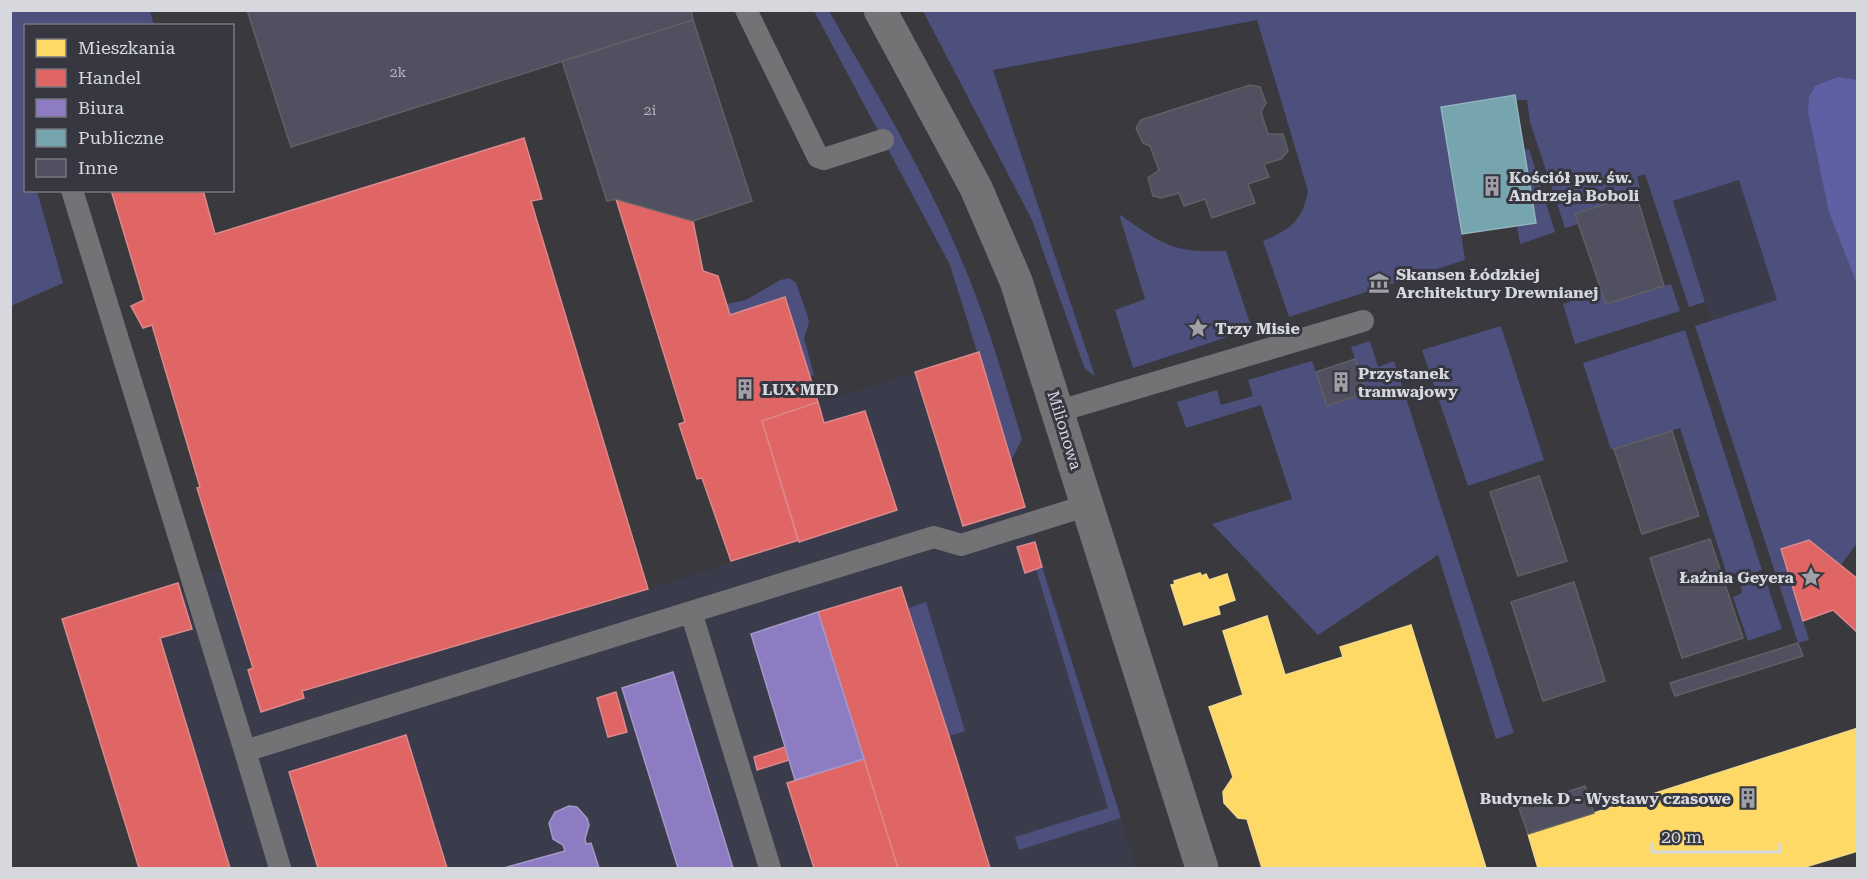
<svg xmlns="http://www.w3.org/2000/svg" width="1868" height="879" font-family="'Roboto Serif',serif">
<rect width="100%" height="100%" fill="#39393e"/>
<!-- built -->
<path fill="#3b3c4b" d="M 1739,180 L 1778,300 L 1712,322 L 1673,201 Z
M 979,352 L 1136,868 L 230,868 L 160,638 L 192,629 L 178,583 L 221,570 L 253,668 L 248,670 L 262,711 L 304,698 L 302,691 L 648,589 L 796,541 L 798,539 L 762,421 Z"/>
<!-- green -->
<path fill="#4d4f7d" d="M 11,10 L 150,11 L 154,25 L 26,26 L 26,190 L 37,191 L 63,283 L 11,306 Z
M 814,11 L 829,11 C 876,93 926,174 962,261 C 987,319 1004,380 1022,439 L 1011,461 L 950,265 Z
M 923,11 L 1857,11 L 1857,543 L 1841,565 L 1809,540 L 1781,549 L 1809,640 L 1798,643 L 1695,326 L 1777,300 L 1739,180 L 1673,201 L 1705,302 L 1689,307 L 1645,174 L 1637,177 L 1641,192 L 1575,214 L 1578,224 L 1565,228 L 1530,122 L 1527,100 L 1516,100 L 1515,95 L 1442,107 L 1465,260 L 1289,317 L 1263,241 C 1291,229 1302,221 1308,191 L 1257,20 L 993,70 L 1095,376 L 1085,369 L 1032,220 Z
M 1529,149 L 1555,232 L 1520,244 L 1517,225 L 1536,222 L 1524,150 Z
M 1119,214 C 1162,244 1172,253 1226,251 L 1252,329 L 1133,368 L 1115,310 L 1145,299 Z
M 789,278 L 796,283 L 807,314 L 809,323 L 804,338 L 814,375 L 810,376 L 785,297 L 730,315 L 726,304 L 746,300 L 780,280 Z
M 1671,284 L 1680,311 L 1575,344 L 1563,304 L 1601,291 L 1606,304 Z
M 1501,326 L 1544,460 L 1468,486 L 1422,350 Z
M 1685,330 L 1762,570 L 1738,578 L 1737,573 L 1727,575 L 1680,428 L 1611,450 L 1583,363 Z
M 1370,341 L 1378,367 L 1394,361 L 1514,733 L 1496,739 L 1438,555 L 1318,635 L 1212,524 L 1292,499 L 1261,405 L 1186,428 L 1177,402 L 1217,390 L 1221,405 L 1253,396 L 1248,380 L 1312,361 L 1327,406 L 1367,392 L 1351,347 Z
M 1042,567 L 1121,818 L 1019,850 L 1015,837 L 1108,808 L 1036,569 Z
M 1765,578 L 1782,629 L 1748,641 L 1733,597 L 1742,593 L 1741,586 Z
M 926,602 L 965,731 L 949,736 L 909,608 Z"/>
<!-- water -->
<path fill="#5e60a3" d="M 1838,77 L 1857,80 L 1857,284 L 1829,212 L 1808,112 L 1809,97 L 1815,86 Z"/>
<!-- homes -->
<path fill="#ffd966" stroke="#f3d98a" stroke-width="1.5" d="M 1200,573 L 1202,576 L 1206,574 L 1209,580 L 1227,574 L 1235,600 L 1218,606 L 1220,614 L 1184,625 L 1171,585 L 1175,584 L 1174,581 Z
M 1267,616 L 1285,675 L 1343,657 L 1340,647 L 1411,625 L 1486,868 L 1262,868 L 1247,819 L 1238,818 L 1224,803 L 1223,792 L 1233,777 L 1209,707 L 1243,695 L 1223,631 Z
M 1858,728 L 1858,851 L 1802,868 L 1538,868 L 1528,834 Z"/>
<!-- shops -->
<path fill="#e06666" stroke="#dd888a" stroke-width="1.5" d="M 524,138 L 542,199 L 531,201 L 648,589 L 302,691 L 304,698 L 261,712 L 248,670 L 253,668 L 197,488 L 200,487 L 152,325 L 143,328 L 131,306 L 144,300 L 111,190 L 203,190 L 215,234 Z
M 616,199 L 693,221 L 703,271 L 718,276 L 730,315 L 785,297 L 818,402 L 762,421 L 798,540 L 796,541 L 731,561 L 702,478 L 697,479 L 679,424 L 685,422 Z
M 979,352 L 1025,507 L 963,526 L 915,372 Z
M 818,402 L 824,423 L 865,411 L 897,510 L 799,542 L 762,421 Z
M 1809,540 L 1858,579 L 1858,633 L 1833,610 L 1803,621 L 1781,549 Z
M 1035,542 L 1042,567 L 1025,573 L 1017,547 Z
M 178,583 L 192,629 L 160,638 L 230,868 L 139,868 L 62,619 Z
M 901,587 L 957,761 L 990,868 L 898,868 L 818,612 Z
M 616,692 L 627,732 L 608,737 L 597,698 Z
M 406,735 L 447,868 L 318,868 L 289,772 Z
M 785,747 L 789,760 L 757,770 L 754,757 Z
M 864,759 L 898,868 L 814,868 L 787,783 Z"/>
<!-- offices -->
<path fill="#8e7cc3" stroke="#a498cb" stroke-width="1.5" d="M 818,612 L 864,759 L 795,780 L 751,634 Z
M 673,672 L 733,868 L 678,868 L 622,688 Z
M 569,806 L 577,807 L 587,818 L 589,825 L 585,839 L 586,844 L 591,843 L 599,868 L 504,868 L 565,851 L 563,845 L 553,839 L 549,823 L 555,812 Z"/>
<!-- public -->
<path fill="#76a5af" stroke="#93b4bd" stroke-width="1.5" d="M 1515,95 L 1536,223 L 1462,234 L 1441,107 Z"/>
<!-- building -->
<path fill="#505060" stroke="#606064" stroke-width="1.5" d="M 247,10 L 691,10 L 693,20 L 291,147 Z
M 693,20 L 752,201 L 693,221 L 616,199 L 607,201 L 562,61 Z
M 1250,85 L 1260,87 L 1266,103 L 1261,112 L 1268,134 L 1283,134 L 1288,151 L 1281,159 L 1264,164 L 1269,177 L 1248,184 L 1255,203 L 1212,218 L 1205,199 L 1184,206 L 1179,193 L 1161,198 L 1153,196 L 1148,178 L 1159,170 L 1150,146 L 1143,143 L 1136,128 L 1141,120 Z
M 1636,194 L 1664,286 L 1606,304 L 1575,214 Z
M 1355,359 L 1367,392 L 1327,406 L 1316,372 Z
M 1672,431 L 1699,516 L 1642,534 L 1614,449 Z
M 1539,476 L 1567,561 L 1518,576 L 1490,492 Z
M 1710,539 L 1743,638 L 1682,658 L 1650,558 Z
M 1574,582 L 1605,681 L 1543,701 L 1511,602 Z
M 1798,643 L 1803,656 L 1675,696 L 1670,683 Z
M 1585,786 L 1594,813 L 1528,834 L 1519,808 Z"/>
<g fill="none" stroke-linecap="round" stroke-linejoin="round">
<!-- service -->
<path stroke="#737375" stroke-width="22" d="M 746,10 L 818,157 L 824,159 L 883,140
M 72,190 L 245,751
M 1059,411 L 1363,321
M 280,868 L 245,751 L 691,612
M 770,868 L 691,612 L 934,537 L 961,545 L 1088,505"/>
<!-- tertiary -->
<path stroke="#737375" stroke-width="33" d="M 880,10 L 976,188 L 1016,281 L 1202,868"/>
</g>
<!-- icons -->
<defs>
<g id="building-bare" transform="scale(1.62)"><path d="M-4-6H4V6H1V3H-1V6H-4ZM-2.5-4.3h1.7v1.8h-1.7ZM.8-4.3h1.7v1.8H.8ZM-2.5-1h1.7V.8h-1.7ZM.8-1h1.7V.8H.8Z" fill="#a0a0a6" stroke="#363741" stroke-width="2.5" paint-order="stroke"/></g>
<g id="museum-bare" transform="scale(1.62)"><path d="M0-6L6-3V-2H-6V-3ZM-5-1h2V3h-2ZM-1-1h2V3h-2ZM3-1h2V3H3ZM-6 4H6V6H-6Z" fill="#a0a0a6" stroke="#363741" stroke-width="2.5" paint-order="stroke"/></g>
<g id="sight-bare" transform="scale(1.62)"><path d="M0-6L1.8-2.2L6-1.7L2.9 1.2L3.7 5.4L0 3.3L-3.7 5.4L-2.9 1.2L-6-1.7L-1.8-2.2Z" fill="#a0a0a6" stroke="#363741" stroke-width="2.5" paint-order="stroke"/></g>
</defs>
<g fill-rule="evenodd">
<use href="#building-bare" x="1492" y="186"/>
<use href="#museum-bare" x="1379" y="283"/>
<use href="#sight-bare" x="1198" y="328"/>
<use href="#building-bare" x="1341" y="382"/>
<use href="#building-bare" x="745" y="389"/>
<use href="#sight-bare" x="1811" y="577"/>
<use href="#building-bare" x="1748" y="798"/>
</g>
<g text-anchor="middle" stroke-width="6" stroke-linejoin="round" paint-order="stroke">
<!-- number labels -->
<g font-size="14" fill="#b5b6be">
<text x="398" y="77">2k</text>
<text x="650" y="115">2i</text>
</g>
<!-- poi labels -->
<g font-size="16" font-weight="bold" fill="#d7d8de" stroke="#363741" text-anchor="start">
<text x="1509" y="183">Kościół pw. św.<tspan x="1509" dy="18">Andrzeja Boboli</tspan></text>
<text x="1396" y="280">Skansen Łódzkiej<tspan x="1396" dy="18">Architektury Drewnianej</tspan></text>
<text x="1215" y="334">Trzy Misie</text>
<text x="1358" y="379">Przystanek<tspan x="1358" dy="18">tramwajowy</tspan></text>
<text x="762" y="395">LUX MED</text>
<text x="1794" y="583" text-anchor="end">Łaźnia Geyera</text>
<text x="1731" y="804" text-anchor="end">Budynek D - Wystawy czasowe</text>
</g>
<!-- street labels -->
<g font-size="16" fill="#d7d8de" stroke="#363741">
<text transform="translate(1065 430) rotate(73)" y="6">Milionowa</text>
</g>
</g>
<!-- border -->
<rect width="1868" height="879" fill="none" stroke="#d7d8de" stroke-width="24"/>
<!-- legend -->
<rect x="24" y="24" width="210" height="168" fill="#363741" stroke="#767780" stroke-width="1.5"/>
<rect x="36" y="39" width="30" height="18" fill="#ffd966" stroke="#767780" stroke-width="1.5"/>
<text x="78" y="54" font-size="18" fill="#d7d8de">Mieszkania</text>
<rect x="36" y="69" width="30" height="18" fill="#e06666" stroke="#767780" stroke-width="1.5"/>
<text x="78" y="84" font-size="18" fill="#d7d8de">Handel</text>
<rect x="36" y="99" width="30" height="18" fill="#8e7cc3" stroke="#767780" stroke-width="1.5"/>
<text x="78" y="114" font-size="18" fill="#d7d8de">Biura</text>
<rect x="36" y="129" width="30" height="18" fill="#76a5af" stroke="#767780" stroke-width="1.5"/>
<text x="78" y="144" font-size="18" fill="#d7d8de">Publiczne</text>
<rect x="36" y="159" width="30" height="18" fill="#505060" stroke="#767780" stroke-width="1.5"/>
<text x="78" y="174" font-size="18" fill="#d7d8de">Inne</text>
<!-- scale -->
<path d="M1652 843v9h128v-9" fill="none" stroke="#d7d8de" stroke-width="3"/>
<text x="1661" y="843" font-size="18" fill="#d7d8de" stroke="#363741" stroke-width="4.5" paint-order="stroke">20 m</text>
</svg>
